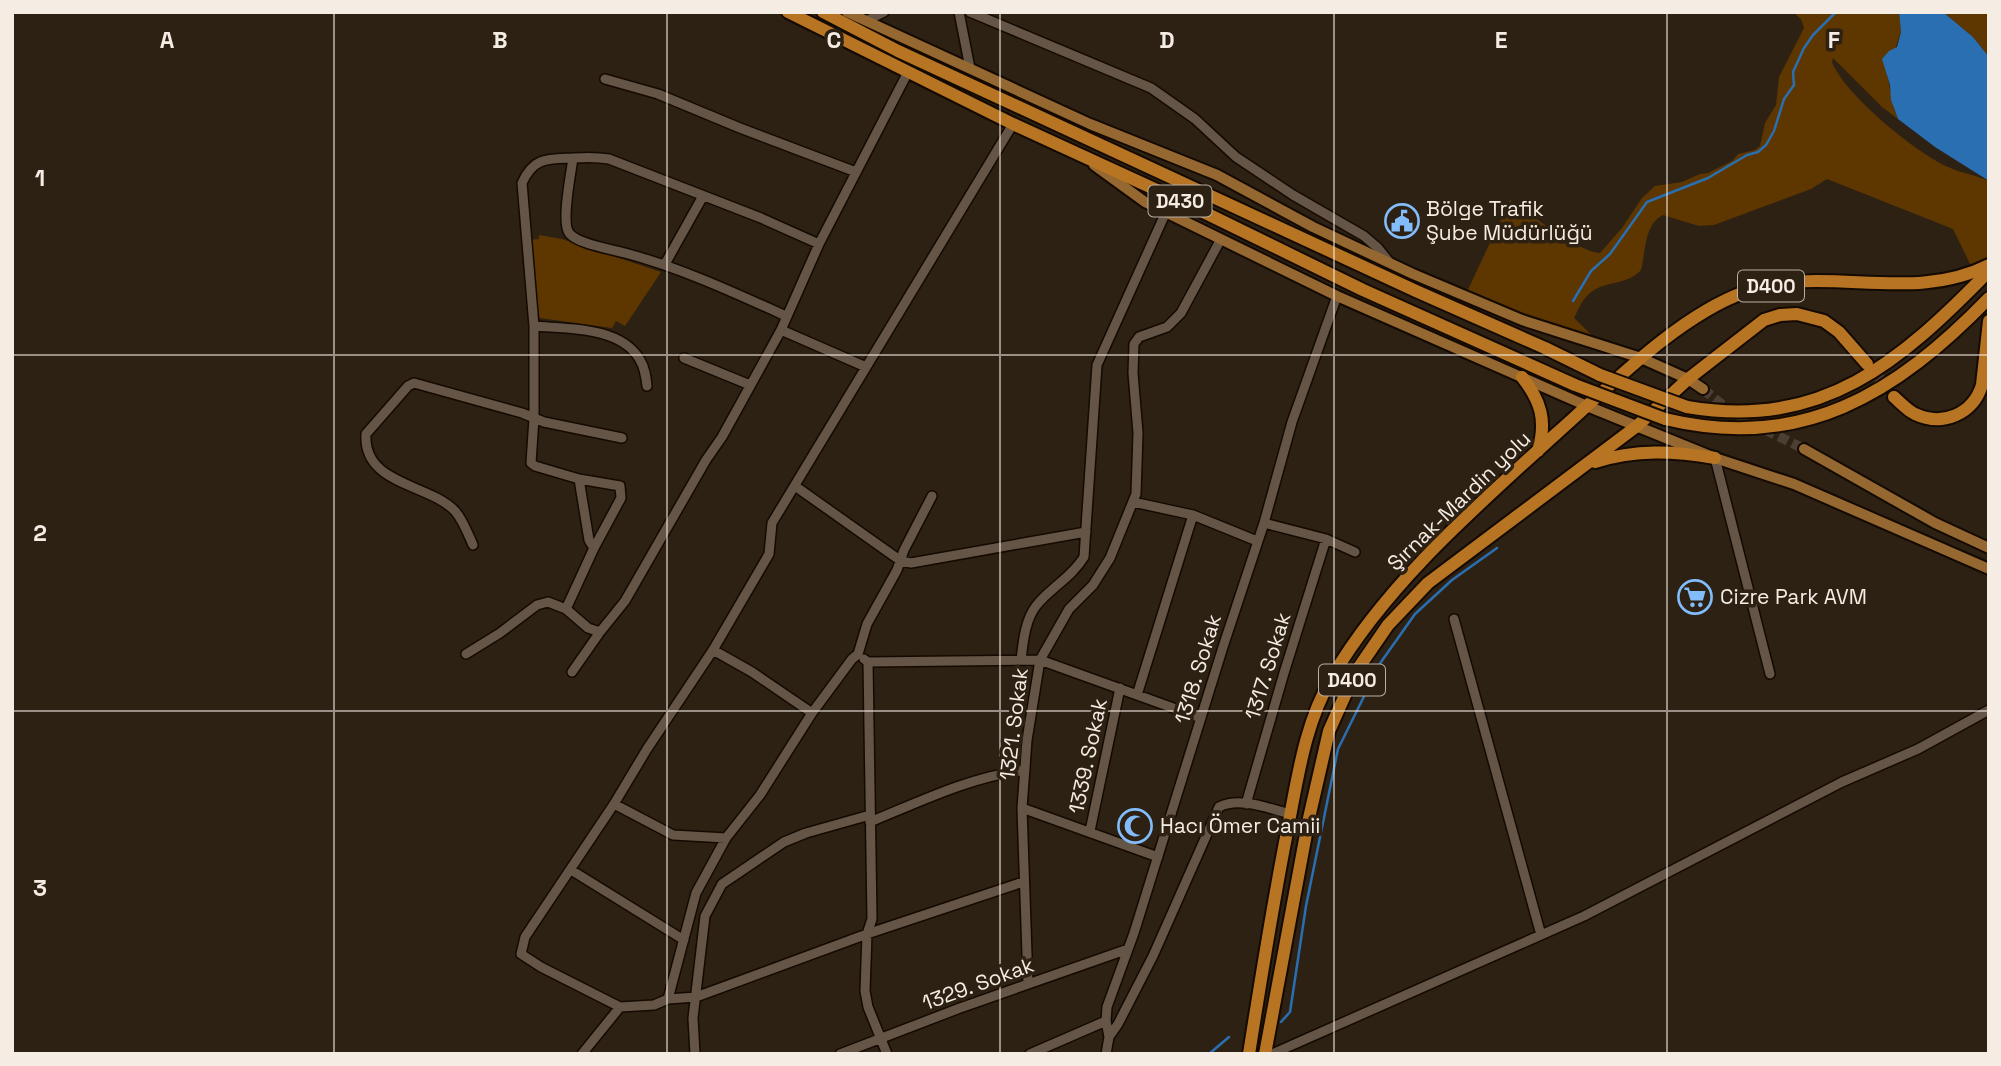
<svg xmlns="http://www.w3.org/2000/svg" width="2001" height="1066" font-family="'Space Grotesk',sans-serif">
<rect width="100%" height="100%" fill="#2d2114"/>
<!-- green -->
<path fill="#5e3600" d="M 1793,12 L 1899,12 L 1901,31 L 1887,74 L 1894,109 L 1898,119 L 1882,107 L 1833,58 L 1832,62 C 1845,95 1915,152 1948,167 C 1961,173 1976,175 1989,181 L 1989,265 L 1974,272 L 1953,229 L 1827,179 L 1811,189 L 1714,225 L 1699,226 L 1663,215 C 1644,224 1646,252 1641,270 C 1627,286 1604,280 1589,294 C 1582,300 1578,310 1574,318 L 1603,346 L 1465,296 L 1510,200 C 1529,213 1578,252 1600,253 L 1622,228 L 1642,198 L 1655,186 L 1682,182 L 1700,174 L 1708,173 L 1732,161 L 1738,154 L 1755,150 L 1760,146 L 1765,123 L 1776,105 L 1779,77 L 1804,28 L 1801,19 Z
M 1943,12 L 1989,12 L 1989,57 L 1973,37 Z
M 539,235 L 562,239 L 661,272 L 625,326 L 616,321 L 612,328 L 540,318 L 536,312 L 530,240 L 539,239 Z"/>
<!-- water -->
<path fill="#296fb1" d="M 1899,12 L 1943,12 L 1973,37 L 1989,57 L 1989,181 L 1935,147 L 1898,119 L 1891,100 L 1890,85 L 1882,59 L 1889,51 L 1897,47 L 1901,32 Z"/>
<g fill="none" stroke-linecap="round" stroke-linejoin="round">
<!-- stream -->
<path stroke="#296fb1" stroke-width="2.5" d="M 1573,301 L 1591,271 L 1610,254 L 1647,202 L 1708,178 L 1747,155 L 1758,152 L 1766,145 L 1774,131 L 1784,99 L 1794,85 L 1793,72 L 1804,48 L 1813,35 L 1836,12
M 1281,1022 L 1290,1012 L 1306,906 L 1338,749 L 1381,662 L 1415,614 L 1452,580 L 1497,548
M 1209,1054 L 1229,1037"/>
<!-- major-tunnel -->
<path stroke="#4b3f33" stroke-width="10" stroke-dasharray="10 5" stroke-linecap="butt" d="M 1703,389 L 1732,413 L 1804,449"/>
<!-- highway-tunnel -->
<path stroke="#4b3f33" stroke-width="12" stroke-dasharray="12 6" stroke-linecap="butt" d="M 1867,364 L 1894,397"/>
<!-- minor casing -->
<g stroke="#150a01" stroke-width="12">
<path id="minor" d="M 959,12 L 970,68
M 970,12 L 1151,88 L 1195,119 L 1236,157 L 1293,195 L 1364,236 L 1378,248 L 1390,263
M 866,21 L 884,12
M 605,79 L 658,94 L 740,128 L 856,172
M 1013,124 L 772,523 L 769,554 L 713,650 L 647,749 L 614,804 L 525,937 L 521,954 L 541,967 L 620,1007 L 654,1005 L 668,999 L 696,997 L 867,934 L 1023,882
M 573,158 C 571,173 561,222 569,233 C 577,244 611,249 625,253 C 681,268 733,292 786,316
M 665,264 L 703,196
M 534,326 C 567,329 621,326 640,360 C 645,368 646,377 647,386
M 781,330 L 866,367
M 684,358 L 750,385
M 1715,458 L 1770,674
M 579,479 L 589,540 L 594,548
M 795,486 L 901,561 L 911,563 L 1086,532
M 1133,502 L 1193,515 L 1257,541
M 1264,523 L 1326,539 L 1355,552
M 473,545 C 468,534 463,520 455,511 C 428,483 363,485 366,434 L 408,386 L 414,383 L 522,413 L 544,422 L 622,438
M 566,609 L 594,548 L 621,498 L 620,486 L 579,479 L 535,466 L 531,463 L 534,418 L 534,326 L 522,183 C 534,156 549,159 574,158 C 587,157 597,157 609,159 L 761,218 L 819,244
M 1454,619 L 1541,935
M 713,650 L 752,672 L 812,713
M 466,654 L 500,633 L 537,605 L 548,602 L 566,609 L 588,628 L 600,632
M 864,659 L 868,662 L 1040,660 L 1201,718
M 1021,660 C 1023,643 1025,620 1036,606 C 1050,588 1071,578 1084,557 L 1097,365 L 1166,212
M 868,662 L 872,919 L 867,934 L 865,991 L 868,1007 L 887,1054
M 572,672 L 600,632 L 625,601 L 706,460 L 722,437 L 781,330 L 819,244 L 908,72
M 1137,695 L 1193,515
M 614,804 L 673,835 L 726,838
M 1246,804 L 1284,673 L 1326,539
M 1022,808 L 1158,857
M 870,822 C 921,801 970,777 1025,770
M 1090,831 L 1120,688
M 571,870 L 684,940
M 1028,984 L 1022,808 L 1027,740 L 1040,660 L 1069,609 L 1093,585 L 1110,558 L 1136,494 L 1138,433 L 1133,373 L 1134,344 L 1139,337 L 1167,327 L 1181,313 L 1221,239
M 668,999 L 696,893 L 726,838 L 760,795 L 812,713 L 852,659 L 858,654 L 867,624 L 897,570 L 904,550 L 932,496
M 1109,1037 L 1118,1024 L 1153,956 L 1219,807 C 1239,796 1270,809 1291,814
M 582,1054 L 620,1007
M 695,1054 L 693,1018 L 705,916 L 722,884 L 784,842 L 806,833 L 870,815
M 840,1054 L 960,1008 L 1128,949
M 1030,1054 L 1106,1021
M 1106,1054 L 1109,1037 L 1106,1021 L 1107,1007 L 1134,933 L 1223,647 L 1264,523 L 1292,422 L 1337,296
M 1272,1054 L 1584,916 L 1842,782 L 1918,749 L 1989,710"/>
</g>
<!-- major casing -->
<g stroke="#150a01" stroke-width="14">
<path id="major" d="M 847,12 L 1090,124 L 1217,175 L 1313,227 L 1413,274 L 1522,320 L 1641,358 L 1688,379 L 1703,389
M 1094,165 L 1145,202 L 1337,296 L 1587,406 L 1715,458 L 1794,484 L 1989,569
M 1804,449 L 1935,523 L 1989,548"/>
</g>
<!-- highway casing -->
<g stroke="#150a01" stroke-width="16">
<path id="highway" d="M 788,12 L 1013,124 L 1185,203 L 1363,290 L 1575,385
M 823,12 L 898,51 L 1416,291 L 1545,348 L 1600,375
M 1522,377 C 1541,401 1547,421 1538,451
M 1894,397 C 1901,403 1907,410 1915,414 C 1943,427 1973,414 1982,385 L 1989,321
M 1687,407 C 1823,430 1900,362 1989,271
M 1665,419 C 1802,452 1896,394 1989,298
M 1595,462 C 1636,449 1674,451 1715,458
M 1249,1054 C 1261,978 1273,902 1288,827 C 1298,776 1305,723 1332,677 C 1387,583 1477,506 1557,433 C 1610,386 1678,316 1745,292 C 1824,263 1910,305 1989,265
M 1265,1054 L 1309,818 L 1329,731 L 1355,673 L 1388,625 L 1428,583 L 1637,426 L 1688,379 L 1764,320 L 1780,315 L 1797,314 L 1824,321 L 1839,332 L 1867,364"/>
</g>
<!-- minor -->
<use href="#minor" stroke="#645547" stroke-width="9"/>
<!-- major -->
<use href="#major" stroke="#966831" stroke-width="10"/>
<!-- highway -->
<use href="#highway" stroke="#b77523" stroke-width="12"/>
<!-- highway-bridge casing -->
<g stroke="#150a01" stroke-width="16" stroke-linecap="butt">
<path id="highway-bridge" d="M 1600,375 L 1687,407
M 1575,385 L 1665,419"/>
</g>
<!-- highway-bridge -->
<use href="#highway-bridge" stroke="#b77523" stroke-width="12"/>
</g>
<!-- grid -->
<path fill="none" stroke="#f5ece3" stroke-width="2" stroke-opacity="0.55" d="M 334,12 L 334,1054M 667,12 L 667,1054M 1000,12 L 1000,1054M 1334,12 L 1334,1054M 1667,12 L 1667,1054M 12,355 L 1989,355M 12,711 L 1989,711"/>
<!-- icons -->
<defs>
<g id="civic-ring" transform="scale(1.75)"><circle r="9.5" fill="#2d2114" stroke="#82bcfa" stroke-width="1.5"/><path d="M-.6-6.5H3V-4.5H.6V-3L4-1V1h2V6H-6V1h2V-1L-.6-3ZM-1.2 2.5V6h2.4V2.5Z" fill="#82bcfa"/></g>
<g id="supermarket-ring" transform="scale(1.75)"><circle r="9.5" fill="#2d2114" stroke="#82bcfa" stroke-width="1.5"/><path d="M-6-5.5h2.5l.6 2H6L4.5 2H-2.5L-4.4-4H-6ZM-1.5 3.2a1.3 1.3 0 1 0 .1 0ZM3 3.2a1.3 1.3 0 1 0 .1 0Z" fill="#82bcfa"/></g>
<g id="mosque-ring" transform="scale(1.75)"><circle r="9.5" fill="#2d2114" stroke="#82bcfa" stroke-width="1.5"/><path d="M3.5-4.9A6 6 0 1 0 3.5 4.9A5 5 0 1 1 3.5-4.9Z" fill="#82bcfa"/></g>
</defs>
<g fill-rule="evenodd">
<use href="#civic-ring" x="1402" y="221"/>
<use href="#supermarket-ring" x="1695" y="597"/>
<use href="#mosque-ring" x="1135" y="826"/>
</g>
<g text-anchor="middle" stroke-width="7" stroke-linejoin="round" paint-order="stroke">
<!-- shield labels -->
<g fill="#2d2114" stroke="#b9afa5" stroke-width="2">
<rect x="1148.5" y="185.5" width="63" height="31" rx="5"/>
<rect x="1738" y="270.5" width="66" height="31" rx="5"/>
<rect x="1319" y="664.5" width="66" height="31" rx="5"/>
</g>
<g font-size="19" font-weight="bold" fill="#f5ece3">
<text x="1180" y="208">D430</text>
<text x="1771" y="293">D400</text>
<text x="1352" y="687">D400</text>
</g>
<!-- poi labels -->
<g font-size="21" fill="#f5ece3" stroke="#2d2114" text-anchor="start">
<text x="1426" y="216">Bölge Trafik<tspan x="1426" dy="24">Şube Müdürlüğü</tspan></text>
<text x="1720" y="604">Cizre Park AVM</text>
<text x="1160" y="833">Hacı Ömer Camii</text>
</g>
<!-- street labels -->
<g font-size="21" fill="#f5ece3" stroke="#2d2114">
<text transform="translate(1459 501) rotate(-44)" y="7">Şırnak-Mardin yolu</text>
<text transform="translate(1268 666) rotate(-73)" y="7">1317. Sokak</text>
<text transform="translate(1198 669) rotate(-73)" y="7">1318. Sokak</text>
<text transform="translate(1014 724) rotate(-83)" y="7">1321. Sokak</text>
<text transform="translate(1088 756) rotate(-78)" y="7">1339. Sokak</text>
<text transform="translate(978 984) rotate(-20)" y="7">1329. Sokak</text>
</g>
</g>
<g font-size="23" text-anchor="middle" font-weight="bold" fill="#f5ece3" stroke="#2d2114" stroke-width="7" stroke-linejoin="round" paint-order="stroke">
<text x="167" y="48">A</text>
<text x="500" y="48">B</text>
<text x="834" y="48">C</text>
<text x="1167" y="48">D</text>
<text x="1501" y="48">E</text>
<text x="1834" y="48">F</text>
<text x="40" y="186">1</text>
<text x="40" y="541">2</text>
<text x="40" y="896">3</text>
</g>
<!-- border -->
<rect width="2001" height="1066" fill="none" stroke="#f5ece3" stroke-width="28"/>
</svg>
